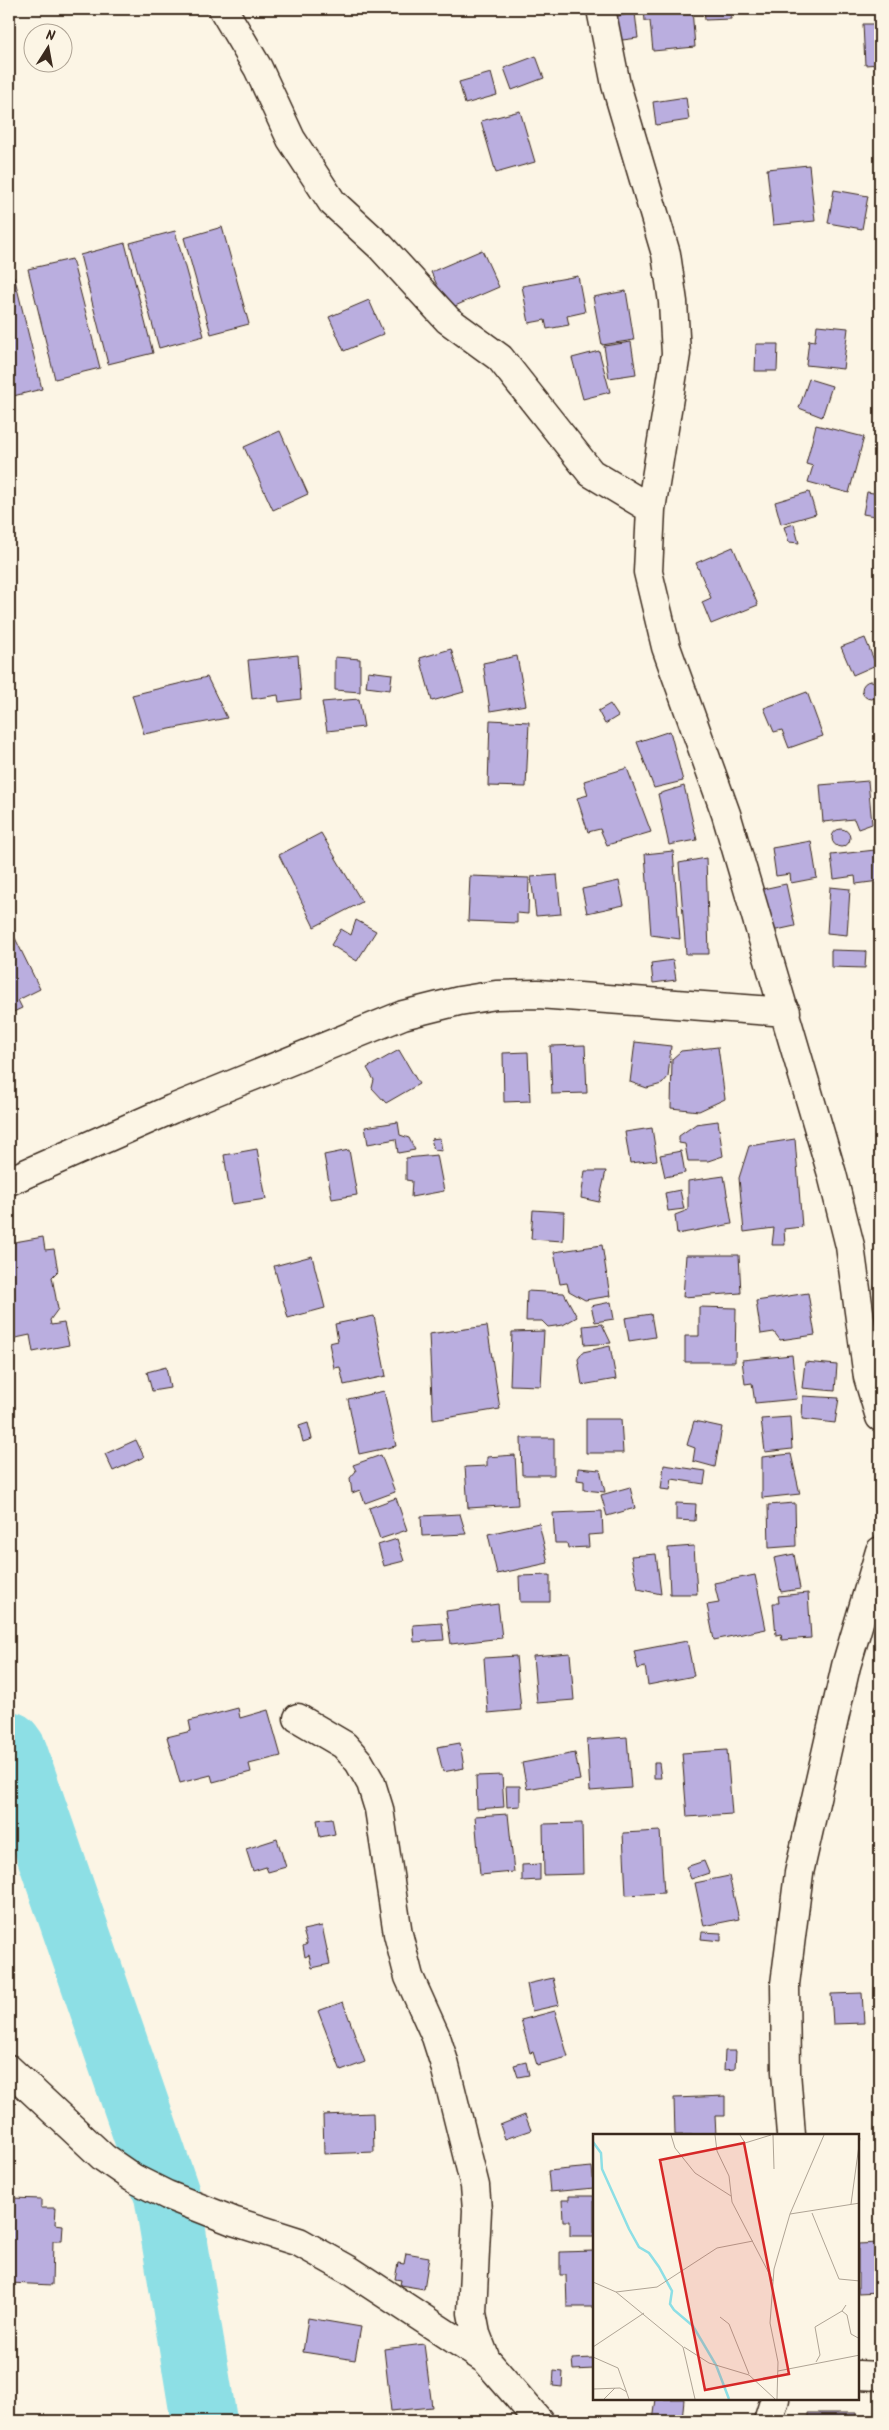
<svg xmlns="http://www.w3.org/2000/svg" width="889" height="2430" font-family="Kalam,sans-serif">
<rect width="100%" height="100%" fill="#fcf5e5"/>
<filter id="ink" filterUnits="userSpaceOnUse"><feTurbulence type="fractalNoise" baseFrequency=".02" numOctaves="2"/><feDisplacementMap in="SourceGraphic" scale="10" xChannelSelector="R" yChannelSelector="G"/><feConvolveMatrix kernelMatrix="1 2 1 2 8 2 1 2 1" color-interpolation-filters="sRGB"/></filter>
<g filter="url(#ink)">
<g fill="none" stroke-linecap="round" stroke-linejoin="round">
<!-- river -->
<path stroke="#8ddfe5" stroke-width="66" d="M 9,1744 L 14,1751 L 167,2195 L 204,2421"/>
</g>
<!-- building -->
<path fill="#baaedf" stroke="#3b2a1e" d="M 644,9 L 692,9 L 695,47 L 653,51 L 650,21 L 645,21 Z
M 704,9 L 730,9 L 731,19 L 705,20 Z
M 635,13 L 638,38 L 615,41 L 611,17 Z
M 863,24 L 880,24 L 880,64 L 865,65 Z
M 536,56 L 544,78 L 512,90 L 504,68 Z
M 491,73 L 497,95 L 465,104 L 459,82 Z
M 686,97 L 689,120 L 656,125 L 653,102 Z
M 520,111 L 535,162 L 496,173 L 481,121 Z
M 809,165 L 815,221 L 773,225 L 767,169 Z
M 834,190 L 868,196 L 862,229 L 828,223 Z
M 222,227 L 249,324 L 211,334 L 184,238 Z
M 175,231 L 204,336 L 159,348 L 130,243 Z
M 125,243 L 153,353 L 108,364 L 80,255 Z
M 482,250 L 499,287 L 448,309 L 431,272 Z
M 72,259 L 100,368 L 55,379 L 28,269 Z
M 14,276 L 42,389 L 9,397 L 9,277 Z
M 578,276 L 585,312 L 567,316 L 569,325 L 547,329 L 545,320 L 529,323 L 522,286 Z
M 626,291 L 634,340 L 602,345 L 593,297 Z
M 369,300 L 384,334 L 344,351 L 329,317 Z
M 817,325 L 848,328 L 843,369 L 806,365 L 809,340 L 815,341 Z
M 631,342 L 636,374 L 609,378 L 604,346 Z
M 756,344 L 778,344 L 777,371 L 755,371 Z
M 599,351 L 610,392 L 583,399 L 572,358 Z
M 809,379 L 832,386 L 822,417 L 799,408 Z
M 816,425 L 864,437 L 849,493 L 808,482 L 813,466 L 806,464 Z
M 280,431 L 308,494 L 273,510 L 244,447 Z
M 809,492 L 816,514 L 781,524 L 775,502 Z
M 867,492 L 880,494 L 880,517 L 863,514 Z
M 794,524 L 799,543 L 789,542 L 784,527 Z
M 733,547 L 758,605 L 711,624 L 702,602 L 711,598 L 696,563 Z
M 865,638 L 876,665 L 853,675 L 841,647 Z
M 451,649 L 464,692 L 432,701 L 420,658 Z
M 298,655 L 301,699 L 279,702 L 278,695 L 252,699 L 248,660 Z
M 517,656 L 526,705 L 490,711 L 483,663 Z
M 335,657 L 360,659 L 360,692 L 335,690 Z
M 368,671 L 392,674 L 390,690 L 366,687 Z
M 207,677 L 227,718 L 144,734 L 132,695 Z
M862 690a9 9 0 1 1 18 0a9 9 0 1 1-18 0Z
M 807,692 L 823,736 L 789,748 L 782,730 L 774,732 L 764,708 Z
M 359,699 L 364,727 L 327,731 L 322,702 Z
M 610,704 L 618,716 L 605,724 L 598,711 Z
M 490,720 L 529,722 L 526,787 L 488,786 Z
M 670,731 L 683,781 L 654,788 L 637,742 Z
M 627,768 L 651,832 L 607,845 L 600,829 L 588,832 L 577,798 L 588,795 L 584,781 Z
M 868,781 L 872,824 L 858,829 L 854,819 L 823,822 L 820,785 Z
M 684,786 L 697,840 L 669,845 L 658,794 Z
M832 838a9 9 0 1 1 18 0a9 9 0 1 1-18 0Z
M 321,833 L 362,902 L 314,927 L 279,855 Z
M 811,841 L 817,878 L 791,883 L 790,874 L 776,876 L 772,848 Z
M 875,850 L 879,881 L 856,884 L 855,876 L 834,879 L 831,855 Z
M 673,851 L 680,939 L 651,935 L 645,854 Z
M 706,858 L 709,954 L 686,954 L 679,863 Z
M 557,875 L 561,914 L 536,916 L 531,877 Z
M 470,876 L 529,878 L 528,914 L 517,913 L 517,923 L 468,921 Z
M 619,881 L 624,905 L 587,913 L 582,889 Z
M 786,884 L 795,926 L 772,931 L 763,889 Z
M 830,887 L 850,889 L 847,935 L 827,933 Z
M 356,920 L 376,931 L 357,961 L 331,945 L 341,929 L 351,935 Z
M 15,938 L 40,989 L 18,1000 L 22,1008 L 9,1014 L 9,941 Z
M 831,950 L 866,951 L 865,968 L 831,967 Z
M 673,960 L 676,980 L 653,983 L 651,963 Z
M 635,1042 L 671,1046 L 668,1077 L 662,1084 L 647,1088 L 630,1082 Z
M 585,1045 L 587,1093 L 552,1094 L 550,1046 Z
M 718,1047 L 725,1099 L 699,1111 L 671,1108 L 672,1059 L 681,1051 Z
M 399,1050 L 419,1084 L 386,1103 L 372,1088 L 374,1080 L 367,1068 Z
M 528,1052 L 530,1101 L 504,1102 L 503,1053 Z
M 718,1121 L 723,1156 L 708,1161 L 688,1161 L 685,1144 L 679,1143 L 679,1136 L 696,1124 Z
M 398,1122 L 400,1135 L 409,1138 L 415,1150 L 398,1153 L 396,1139 L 368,1144 L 365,1127 Z
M 652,1128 L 657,1160 L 630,1163 L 625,1132 Z
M 440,1138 L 442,1151 L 434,1150 L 431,1139 Z
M 795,1139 L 802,1227 L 784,1229 L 785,1245 L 772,1245 L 774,1228 L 744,1232 L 739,1178 L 749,1146 Z
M 257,1149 L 266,1199 L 232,1204 L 224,1155 Z
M 349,1150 L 357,1195 L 332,1199 L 324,1155 Z
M 681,1151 L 685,1173 L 665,1177 L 660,1155 Z
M 437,1155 L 444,1191 L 411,1197 L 412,1181 L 406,1180 L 406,1158 Z
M 585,1171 L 606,1171 L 599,1202 L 581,1198 Z
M 724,1176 L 732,1224 L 677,1234 L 675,1215 L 688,1210 L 688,1181 Z
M 680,1190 L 684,1209 L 668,1211 L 665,1193 Z
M 533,1210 L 564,1212 L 563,1241 L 531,1239 Z
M 43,1237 L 45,1250 L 54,1249 L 58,1271 L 52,1277 L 58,1309 L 50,1320 L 51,1325 L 64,1323 L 69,1345 L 33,1352 L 30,1335 L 11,1339 L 9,1243 Z
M 602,1245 L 610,1296 L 585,1300 L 569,1291 L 567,1283 L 560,1284 L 554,1252 Z
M 686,1255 L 739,1255 L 741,1293 L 683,1297 Z
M 312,1256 L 325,1308 L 288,1318 L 274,1266 Z
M 527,1291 L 564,1293 L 577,1317 L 563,1325 L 548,1327 L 542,1321 L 526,1321 Z
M 808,1293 L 815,1335 L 780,1340 L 774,1332 L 761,1334 L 756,1301 Z
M 611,1302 L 614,1319 L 595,1322 L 591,1306 Z
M 699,1307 L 736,1308 L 735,1362 L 685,1362 L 685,1336 L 699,1336 Z
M 651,1314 L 655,1337 L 629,1341 L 625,1318 Z
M 374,1316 L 386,1376 L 344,1385 L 340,1367 L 334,1368 L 329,1343 L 338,1341 L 335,1324 Z
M 602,1324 L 611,1343 L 585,1345 L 583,1326 Z
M 487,1326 L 500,1409 L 433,1420 L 429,1334 Z
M 544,1331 L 541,1386 L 510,1385 L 512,1332 Z
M 610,1346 L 616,1379 L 582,1385 L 578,1359 L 583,1352 Z
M 792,1355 L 797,1399 L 755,1403 L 752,1383 L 745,1384 L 742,1360 Z
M 805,1362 L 837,1365 L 835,1391 L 802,1388 Z
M 166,1367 L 170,1388 L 152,1391 L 147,1372 Z
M 384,1391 L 396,1446 L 359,1454 L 348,1399 Z
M 803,1396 L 839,1398 L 835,1423 L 802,1419 Z
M 790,1417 L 792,1449 L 765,1452 L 761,1419 Z
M 586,1419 L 621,1419 L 623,1453 L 586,1453 Z
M 694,1421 L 722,1427 L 715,1467 L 693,1461 L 695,1448 L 687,1445 Z
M 308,1423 L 312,1439 L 303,1442 L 299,1426 Z
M 521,1438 L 554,1438 L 554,1475 L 522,1475 Z
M 136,1440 L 144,1457 L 113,1471 L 105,1454 Z
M 791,1454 L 800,1494 L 762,1498 L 762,1457 Z
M 381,1455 L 395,1492 L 365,1503 L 360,1490 L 352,1493 L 350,1478 L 356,1471 L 353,1465 Z
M 515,1455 L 518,1505 L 468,1508 L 465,1467 L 487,1466 L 487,1457 Z
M 664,1465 L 706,1471 L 704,1484 L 672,1479 L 670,1490 L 661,1489 Z
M 578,1468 L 600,1470 L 605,1492 L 584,1490 L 584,1481 L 577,1480 Z
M 630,1487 L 635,1508 L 607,1516 L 601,1495 Z
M 396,1498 L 407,1530 L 380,1539 L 369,1508 Z
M 676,1503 L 696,1504 L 695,1521 L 676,1520 Z
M 795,1503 L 796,1546 L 769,1548 L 768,1505 Z
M 602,1511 L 603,1534 L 588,1535 L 589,1547 L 568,1548 L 567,1543 L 555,1543 L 553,1513 Z
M 460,1514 L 466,1534 L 422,1536 L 421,1516 Z
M 539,1523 L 548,1563 L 497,1574 L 488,1534 Z
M 397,1539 L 404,1561 L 384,1566 L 378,1545 Z
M 694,1546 L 697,1594 L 670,1594 L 668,1548 Z
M 656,1554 L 661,1594 L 638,1589 L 631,1556 Z
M 794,1554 L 800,1589 L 781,1592 L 774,1558 Z
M 550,1575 L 550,1602 L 520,1602 L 519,1576 Z
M 755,1575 L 766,1629 L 714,1640 L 707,1605 L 719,1603 L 714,1583 Z
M 808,1593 L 811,1638 L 782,1640 L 781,1634 L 776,1635 L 773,1603 L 779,1603 L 778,1596 Z
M 498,1604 L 502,1638 L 451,1644 L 446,1611 Z
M 442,1623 L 444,1640 L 414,1642 L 413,1625 Z
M 687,1641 L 694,1676 L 648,1685 L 645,1667 L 638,1669 L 634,1651 Z
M 570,1653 L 574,1700 L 537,1703 L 533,1656 Z
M 516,1656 L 521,1710 L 488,1713 L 484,1658 Z
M 238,1708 L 240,1718 L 268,1710 L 281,1756 L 249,1764 L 251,1772 L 213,1782 L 211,1775 L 180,1783 L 167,1737 L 191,1731 L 189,1721 Z
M 627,1737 L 631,1788 L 590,1791 L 587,1740 Z
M 460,1743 L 464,1768 L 443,1772 L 437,1747 Z
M 727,1750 L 732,1814 L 687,1817 L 682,1753 Z
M 575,1753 L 580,1780 L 527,1789 L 522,1763 Z
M 654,1763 L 659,1763 L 661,1778 L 654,1778 Z
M 502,1775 L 504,1807 L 477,1809 L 476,1776 Z
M 506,1786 L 520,1786 L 520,1806 L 507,1807 Z
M 508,1814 L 514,1872 L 480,1875 L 475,1816 Z
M 332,1818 L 335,1834 L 320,1837 L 317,1820 Z
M 582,1823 L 583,1874 L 544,1875 L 543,1824 Z
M 660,1831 L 664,1893 L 626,1895 L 623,1833 Z
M 277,1839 L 286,1867 L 268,1872 L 266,1867 L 253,1871 L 246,1849 Z
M 704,1861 L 709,1873 L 691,1879 L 686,1867 Z
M 540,1864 L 540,1880 L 522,1881 L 522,1865 Z
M 729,1876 L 739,1919 L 704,1926 L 695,1883 Z
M 322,1926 L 330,1964 L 312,1968 L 309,1955 L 305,1957 L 303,1946 L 307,1944 L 303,1930 Z
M 702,1932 L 721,1933 L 721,1941 L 701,1939 Z
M 553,1978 L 559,2005 L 532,2011 L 527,1984 Z
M 862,1993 L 864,2023 L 833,2024 L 831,1994 Z
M 343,2002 L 365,2062 L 341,2071 L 318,2011 Z
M 555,2011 L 568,2057 L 537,2065 L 533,2052 L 530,2053 L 521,2020 Z
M 725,2051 L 736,2051 L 735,2069 L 724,2070 Z
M 876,2058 L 880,2058 L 880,2096 Z
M 526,2062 L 529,2075 L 518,2077 L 514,2065 Z
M 725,2096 L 725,2116 L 715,2116 L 716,2135 L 675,2135 L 674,2098 Z
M 373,2113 L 374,2152 L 324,2154 L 323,2115 Z
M 525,2115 L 531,2130 L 505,2139 L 500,2125 Z
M 592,2167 L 594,2188 L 550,2192 L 548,2171 Z
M 569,2196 L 594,2196 L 594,2236 L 570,2236 L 570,2221 L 563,2221 L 562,2200 L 569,2200 Z
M 12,2198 L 41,2199 L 41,2208 L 56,2208 L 55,2224 L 63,2225 L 62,2241 L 53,2241 L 52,2285 L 9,2283 Z
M 880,2243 L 880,2292 L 858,2293 L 858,2244 Z
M 594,2251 L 594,2307 L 567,2307 L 566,2275 L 560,2275 L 560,2252 Z
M 406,2253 L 429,2257 L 424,2289 L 400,2285 L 401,2280 L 395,2279 L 398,2263 L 404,2264 Z
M 308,2318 L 361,2327 L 355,2360 L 303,2352 Z
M 424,2344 L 432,2407 L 391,2411 L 384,2349 Z
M 593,2358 L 594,2369 L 573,2370 L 572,2359 Z
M 554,2371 L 563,2372 L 562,2387 L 553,2386 Z
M 656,2399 L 684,2399 L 682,2421 L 653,2421 Z
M 808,2413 L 856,2413 L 856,2421 L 808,2421 Z"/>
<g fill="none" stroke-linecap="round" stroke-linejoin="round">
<!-- minor casing -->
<g stroke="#3b2a1e" stroke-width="31">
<path id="minor" d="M 223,9 L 258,68 L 291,139 L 332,202 L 381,247 L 448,320 L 500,358 L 591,473 L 651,509
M 601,9 L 616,85 L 666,254 L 673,302 L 676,354 L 651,509 L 648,572 L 666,647 L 726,814 L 832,1174 L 850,1246 L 868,1377 L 880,1417
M 9,1181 L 172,1109 L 403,1015 L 459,1001 L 496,995 L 538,994 L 786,1012
M 298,1718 L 344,1745 L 359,1762 L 371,1783 L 379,1809 L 398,1934 L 409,1977 L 436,2037 L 444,2062 L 475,2186 L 477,2210 L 472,2313 L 476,2334 L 486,2360
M 9,2069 L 104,2158 L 133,2178 L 167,2195 L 233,2221 L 299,2242 L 349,2270 L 486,2360 L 539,2421
M 791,2135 L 786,2072 L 785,1984 L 799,1873 L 846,1666 L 880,1551
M 858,2375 L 880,2376
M 768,2421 L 775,2399"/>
</g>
<!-- minor -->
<use href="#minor" stroke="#fcf5e5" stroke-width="28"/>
</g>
</g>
<!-- overview -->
<g transform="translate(593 2134)">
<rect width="266" height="266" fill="#fcf5e5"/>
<path fill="none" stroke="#8ddfe5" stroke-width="2.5" d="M 0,8 L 8,19 L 9,35 L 36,95 L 46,113 L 56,119 L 66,133 L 79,157 L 77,170 L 81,176 L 100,192 L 123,231 L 136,265"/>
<path fill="none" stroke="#afa495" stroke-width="1" d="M 78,1 L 82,14 L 102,39 L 138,62M 122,1 L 124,17 L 136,42 L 139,68 L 180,147M 147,1 L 152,9 L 178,1M 180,1 L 181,35M 258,70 L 267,4M 219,79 L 246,145 L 267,147M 197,80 L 267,69M 0,148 L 23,158 L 90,213 L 102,265M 23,158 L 64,153 L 124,114 L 160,107M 249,177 L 254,181 L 258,200 L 267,205M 127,183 L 136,190 L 156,240M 0,213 L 51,179M 91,213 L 116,229 L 156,241 L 182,265M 0,223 L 25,234 L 36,265M 223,228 L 227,221 L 222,193 L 249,177 L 253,171M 185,237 L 267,221M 0,255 L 27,254 L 34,258M 11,265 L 22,254M 184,265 L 185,228 L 177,189 L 181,135 L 197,80 L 231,1"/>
<path fill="#d62828" fill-opacity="0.15" stroke="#d62828" stroke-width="2.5" d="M 151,9 L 196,240 L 112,256 L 67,26 Z"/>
<rect width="266" height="266" fill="none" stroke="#3b2a1e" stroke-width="2.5"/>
</g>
<!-- margin -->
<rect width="889" height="2430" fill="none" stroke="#fcf5e5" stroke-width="30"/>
<rect x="15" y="15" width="859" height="2400" fill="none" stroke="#3b2a1e" stroke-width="2" filter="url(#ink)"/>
<!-- north arrow -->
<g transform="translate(48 48) rotate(11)"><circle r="24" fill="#fcf5e5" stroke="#afa495"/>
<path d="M0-4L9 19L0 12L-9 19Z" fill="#3b2a1e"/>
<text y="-8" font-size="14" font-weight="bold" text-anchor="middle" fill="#3b2a1e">N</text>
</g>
</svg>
